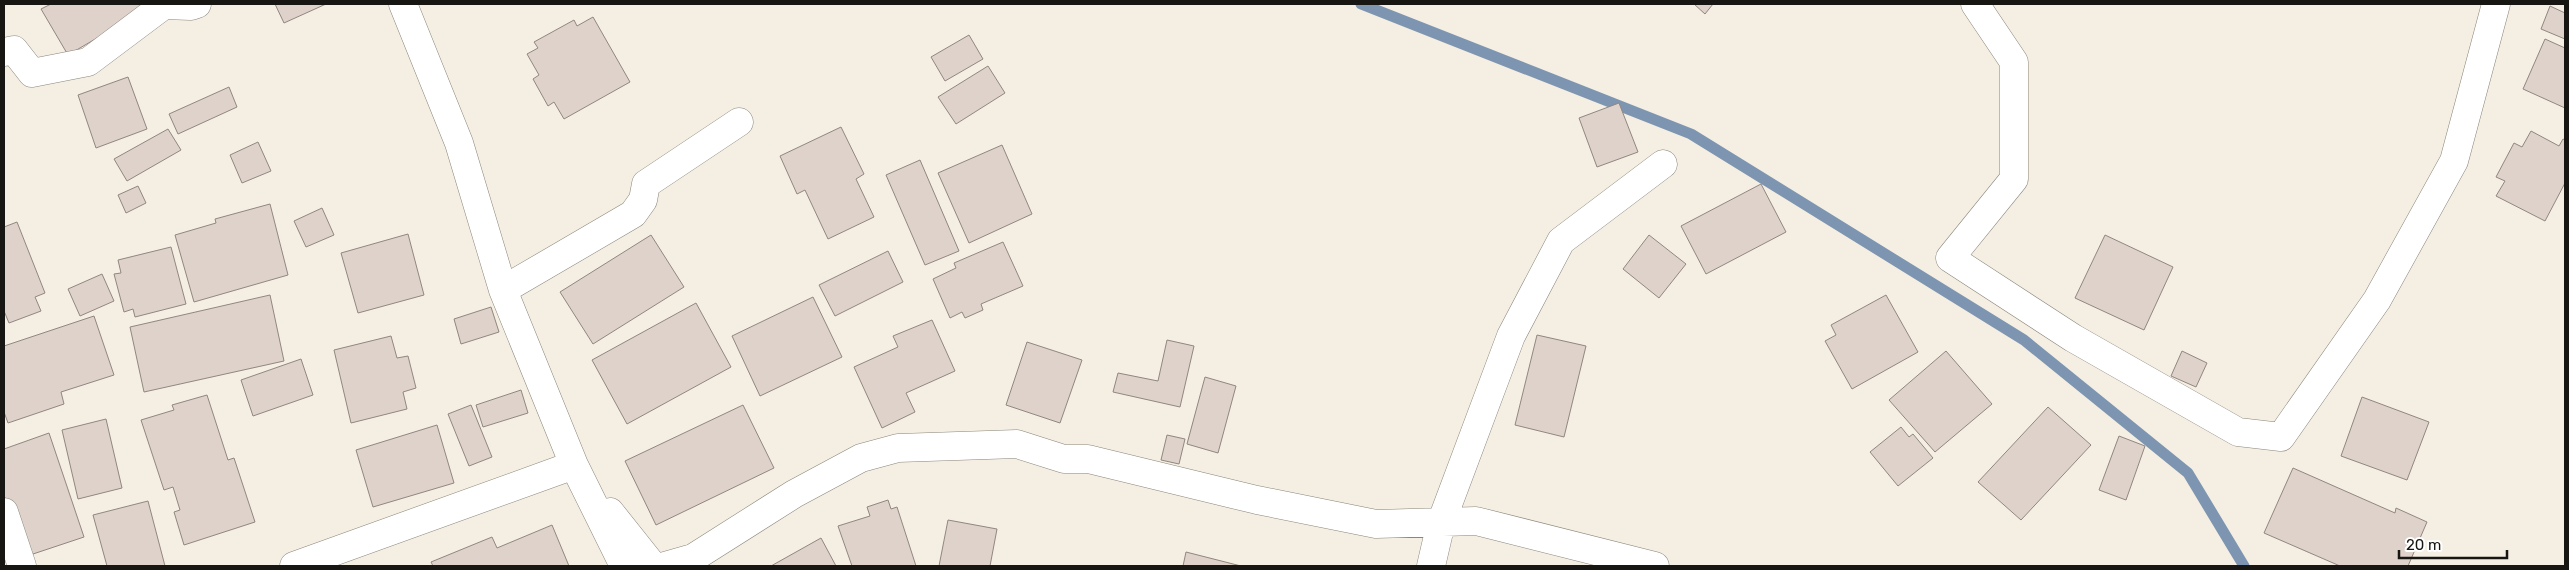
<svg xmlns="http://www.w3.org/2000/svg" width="2569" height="570" font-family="Rubik,sans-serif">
<rect width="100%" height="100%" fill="#f4eee3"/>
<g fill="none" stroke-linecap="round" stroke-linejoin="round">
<!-- stream -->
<path stroke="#7d95b1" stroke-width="11" d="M 1361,4 L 1691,134 L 2024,340 L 2188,473 L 2244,566"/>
</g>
<!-- building -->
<path fill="#ded2cb" stroke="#918780" d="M 51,4 L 155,4 L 68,55 L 41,9 Z
M 275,4 L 326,4 L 284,23 Z
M 1694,4 L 1713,4 L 1705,14 Z
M 2550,6 L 2565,13 L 2565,39 L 2541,29 Z
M 593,17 L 630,82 L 564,119 L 554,102 L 548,106 L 533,79 L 539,75 L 527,54 L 538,48 L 534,42 L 574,20 L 577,26 Z
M 969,35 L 983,59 L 945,81 L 931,57 Z
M 2545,39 L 2565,48 L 2565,108 L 2523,89 Z
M 988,66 L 1005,93 L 956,124 L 938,97 Z
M 128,77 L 147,129 L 96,148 L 78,95 Z
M 229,87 L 237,107 L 178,134 L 169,114 Z
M 1619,103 L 1638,152 L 1597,167 L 1579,118 Z
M 841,127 L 864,174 L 856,179 L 874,217 L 828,239 L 805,190 L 797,194 L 780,156 Z
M 168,129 L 181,150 L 127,181 L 114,159 Z
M 2531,131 L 2559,146 L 2563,139 L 2565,140 L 2565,183 L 2545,221 L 2496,196 L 2505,181 L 2496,177 L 2514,143 L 2522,147 Z
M 258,142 L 271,171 L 242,183 L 230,155 Z
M 1002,145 L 1032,214 L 969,243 L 938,173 Z
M 920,160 L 959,251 L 925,265 L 886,175 Z
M 1761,184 L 1786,232 L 1706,274 L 1681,226 Z
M 138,186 L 146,203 L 126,213 L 118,195 Z
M 270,204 L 288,275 L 194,302 L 175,235 L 216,223 L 215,219 Z
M 322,208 L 334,235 L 306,247 L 294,221 Z
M 17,222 L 45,293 L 35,297 L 41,311 L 9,323 L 4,311 L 4,227 Z
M 408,234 L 424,295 L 358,313 L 341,253 Z
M 651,235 L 684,287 L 593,344 L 560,292 Z
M 1649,235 L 1686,264 L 1659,298 L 1623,269 Z
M 2105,235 L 2173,267 L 2144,330 L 2075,298 Z
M 1003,242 L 1023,286 L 981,304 L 983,310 L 965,318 L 962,312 L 950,318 L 933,279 L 956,268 L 954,263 Z
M 171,247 L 186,304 L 135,317 L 133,309 L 124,312 L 114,274 L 121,273 L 118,260 Z
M 888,251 L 903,282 L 835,316 L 819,285 Z
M 102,274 L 114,301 L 80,316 L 68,289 Z
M 270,295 L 284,361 L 144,392 L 130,327 Z
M 1886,295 L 1918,352 L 1852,389 L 1825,341 L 1836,335 L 1831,325 Z
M 813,297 L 842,357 L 760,396 L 732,336 Z
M 696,303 L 731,367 L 627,424 L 592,360 Z
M 491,307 L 499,332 L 461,344 L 454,319 Z
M 94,316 L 114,375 L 61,392 L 64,404 L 8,423 L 4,412 L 4,346 Z
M 932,320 L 955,371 L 906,393 L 915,412 L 882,428 L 854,367 L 898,347 L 893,336 Z
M 1537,335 L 1586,346 L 1564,437 L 1515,425 Z
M 391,336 L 397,358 L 408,356 L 416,388 L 403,392 L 407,409 L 351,423 L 334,350 Z
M 1167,340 L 1194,346 L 1180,407 L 1113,392 L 1118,373 L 1158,381 Z
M 1027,342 L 1082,360 L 1060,423 L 1006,405 Z
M 1946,351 L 1992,404 L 1935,452 L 1889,400 Z
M 2182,351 L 2207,363 L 2196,387 L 2171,376 Z
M 301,359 L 313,395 L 253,416 L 241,380 Z
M 1205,377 L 1236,386 L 1218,453 L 1187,444 Z
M 521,390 L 528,413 L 483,427 L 476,405 Z
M 207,395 L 228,460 L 234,458 L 255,522 L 184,545 L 174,512 L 180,510 L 173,487 L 164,490 L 141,420 L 174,410 L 172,405 Z
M 2362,397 L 2429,422 L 2407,480 L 2341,456 Z
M 471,405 L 492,457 L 469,466 L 448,414 Z
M 743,405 L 774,468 L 656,525 L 625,461 Z
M 2048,407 L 2091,445 L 2021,520 L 1978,482 Z
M 106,419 L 122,488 L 78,499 L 62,430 Z
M 437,425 L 454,483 L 373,507 L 356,450 Z
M 1901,427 L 1909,437 L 1913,434 L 1933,458 L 1898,486 L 1870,452 Z
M 49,433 L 84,537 L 24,557 L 4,495 L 4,449 Z
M 1167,435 L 1185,439 L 1179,464 L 1161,460 Z
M 2119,436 L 2145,446 L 2126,500 L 2099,490 Z
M 2293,468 L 2395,513 L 2396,508 L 2427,522 L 2408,566 L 2340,566 L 2264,533 Z
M 888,500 L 891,509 L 897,507 L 916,566 L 852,566 L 838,526 L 870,516 L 867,507 Z
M 148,501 L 165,566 L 107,566 L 93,515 Z
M 948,520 L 997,529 L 990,566 L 939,566 Z
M 552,525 L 569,566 L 433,566 L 431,562 L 492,537 L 497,548 Z
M 821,538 L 836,566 L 771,566 Z
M 1186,552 L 1241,566 L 1183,566 Z"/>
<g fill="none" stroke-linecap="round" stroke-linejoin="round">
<!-- minor casing -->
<g stroke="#8b867b" stroke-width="29">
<path id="minor" d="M 403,4 L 459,143 L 503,290 L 574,465 L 624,566
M 1975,4 L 2014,62 L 2014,179 L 1950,258 L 2073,338 L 2238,432 L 2281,437 L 2377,300 L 2454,161 L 2496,4
M 4,52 L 14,50 L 32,73 L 88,62 L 164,5 L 191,6 L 197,4
M 503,290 L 633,214 L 643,200 L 646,184 L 739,122
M 4,512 L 22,566
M 610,512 L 653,566
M 294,566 L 574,465
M 665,566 L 693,558 L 794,494 L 861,458 L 898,448 L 1017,444 L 1064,459 L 1088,459 L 1257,500 L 1376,524 L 1476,521 L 1655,566
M 1431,566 L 1441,523 L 1511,336 L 1561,241 L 1663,164"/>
</g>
<!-- minor -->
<use href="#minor" stroke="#fff" stroke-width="28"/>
</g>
<!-- border -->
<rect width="2569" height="570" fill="none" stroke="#181612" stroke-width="10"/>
<!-- scale -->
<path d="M2399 550v8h108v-8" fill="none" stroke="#181612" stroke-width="2.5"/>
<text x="2406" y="550" font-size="15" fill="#181612" stroke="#ffffff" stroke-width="4" paint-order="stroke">20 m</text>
</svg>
